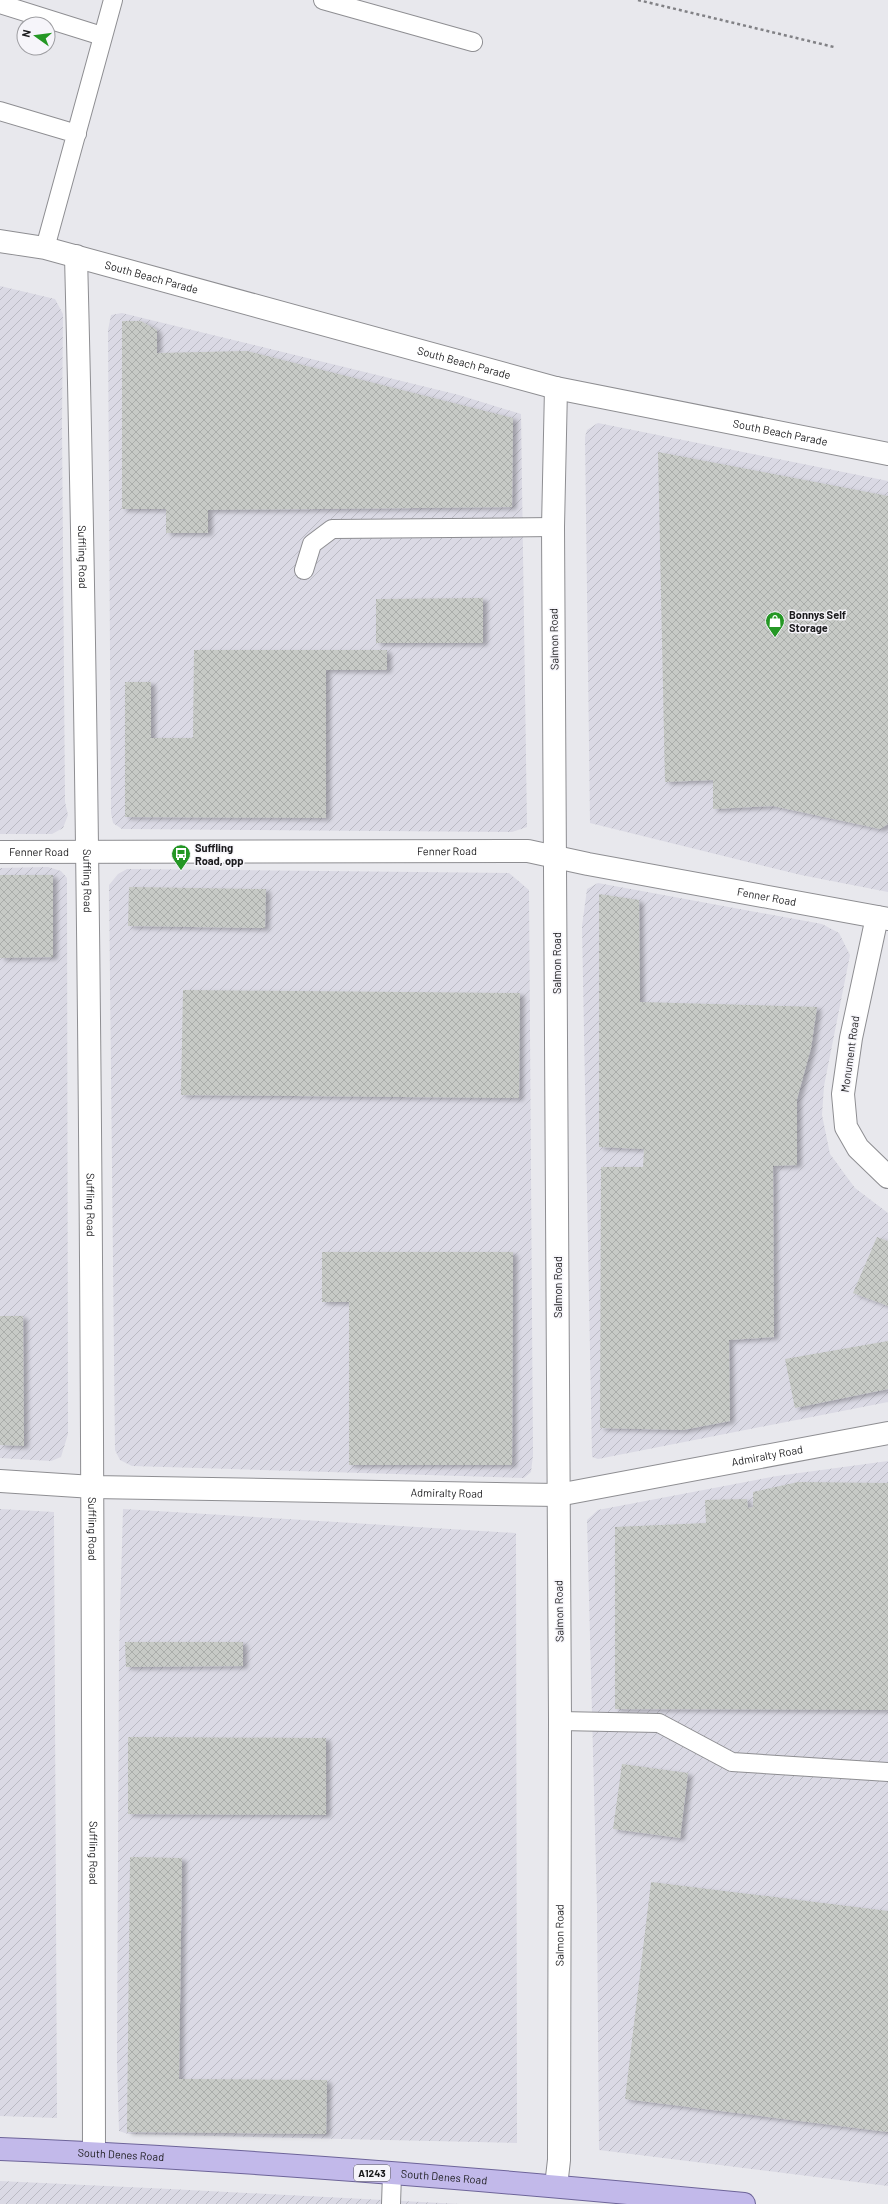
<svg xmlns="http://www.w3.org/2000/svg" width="888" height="2204" font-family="Barlow,sans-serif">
<defs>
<pattern id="industrial-furrows" width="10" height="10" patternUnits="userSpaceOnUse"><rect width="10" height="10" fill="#dad9e4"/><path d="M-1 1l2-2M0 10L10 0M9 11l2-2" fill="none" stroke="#babac3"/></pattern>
<pattern id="building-cross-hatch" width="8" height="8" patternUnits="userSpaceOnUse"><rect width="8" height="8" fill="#c7cac6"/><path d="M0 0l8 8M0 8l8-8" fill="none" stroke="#aaadaa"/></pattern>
<filter id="shadow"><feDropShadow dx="4.5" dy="2.5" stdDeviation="2" flood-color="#0004"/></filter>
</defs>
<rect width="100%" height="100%" fill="#e8e8ed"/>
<!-- industrial -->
<path fill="url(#industrial-furrows)" d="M 0,286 L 55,299 L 63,314 L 62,424 L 65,802 L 68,815 L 63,828 L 52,834 L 0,834 Z
M 122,313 L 459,395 L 521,414 L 527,827 L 512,832 L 122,829 L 113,823 L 111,813 L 108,330 L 111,315 Z
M 598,423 L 888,481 L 888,892 L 801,875 L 590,823 L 585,437 L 587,430 Z
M 48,867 L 61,871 L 67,878 L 68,1434 L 61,1457 L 51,1461 L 0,1458 L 0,868 Z
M 127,869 L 509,873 L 529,890 L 533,1455 L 531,1472 L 524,1478 L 132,1466 L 120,1460 L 115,1450 L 109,885 L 118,874 Z
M 598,883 L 822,924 L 839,933 L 850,955 L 824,1086 L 822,1115 L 830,1154 L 855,1188 L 888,1213 L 888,1402 L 598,1459 L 592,1457 L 582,926 L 587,889 Z
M 888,1461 L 888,2186 L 599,2150 L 597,1907 L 587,1520 L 598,1510 L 777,1476 Z
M 0,1509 L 54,1512 L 57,2118 L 0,2116 Z
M 123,1509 L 516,1533 L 517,2143 L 128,2134 L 119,2131 L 117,2061 L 119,1651 Z
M 0,2181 L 170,2189 L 460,2204 L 0,2204 Z"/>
<!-- building -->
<path fill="url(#building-cross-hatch)" filter="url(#shadow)" d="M 122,321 L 141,321 L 157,330 L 157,353 L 247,351 L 513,418 L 512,507 L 208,510 L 208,533 L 166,533 L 166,509 L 122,509 Z
M 658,452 L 888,496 L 888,824 L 880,829 L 773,806 L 713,809 L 713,780 L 665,782 Z
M 483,598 L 483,643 L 376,643 L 376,599 Z
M 194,650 L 387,650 L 387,670 L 326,670 L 326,818 L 125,817 L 125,682 L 151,682 L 151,738 L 193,738 Z
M 0,875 L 53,875 L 53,957 L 0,958 Z
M 129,887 L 266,889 L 265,928 L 128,926 Z
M 599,894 L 639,900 L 640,1002 L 817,1007 L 811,1048 L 797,1099 L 797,1165 L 773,1166 L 774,1337 L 729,1340 L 730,1421 L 683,1430 L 600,1428 L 601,1167 L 643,1167 L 644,1149 L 599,1147 Z
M 183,990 L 520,993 L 519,1098 L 181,1095 Z
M 877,1237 L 888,1241 L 888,1306 L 853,1293 Z
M 322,1252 L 513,1252 L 512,1465 L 349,1465 L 349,1302 L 322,1302 Z
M 0,1316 L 23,1316 L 24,1446 L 0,1445 Z
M 888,1341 L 888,1389 L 795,1408 L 785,1359 Z
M 798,1482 L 888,1483 L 888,1710 L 615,1709 L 615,1527 L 706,1523 L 705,1500 L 747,1499 L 748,1508 L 753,1507 L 753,1492 Z
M 125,1642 L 243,1642 L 243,1666 L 126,1667 Z
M 128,1737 L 326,1738 L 326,1815 L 128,1814 Z
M 622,1764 L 688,1773 L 680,1838 L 613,1829 Z
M 130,1857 L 182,1858 L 179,2079 L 327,2080 L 326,2134 L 127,2132 Z
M 651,1882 L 888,1911 L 888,2132 L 625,2099 Z"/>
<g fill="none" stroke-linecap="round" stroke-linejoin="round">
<!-- service casing -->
<g stroke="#8e8e92" stroke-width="20">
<path id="service" d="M 323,0 L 473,42
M 0,4 L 102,36
M 0,111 L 77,134
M 45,248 L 113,0
M 304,570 L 312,544 L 332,529 L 553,527
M 560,1721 L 659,1723 L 732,1762 L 888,1772
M 391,2204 L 392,2174"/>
</g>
<!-- minor casing -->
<g stroke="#8e8e92" stroke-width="24">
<g id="minor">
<path id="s1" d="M 76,256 C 92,888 93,1521 94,2153"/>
<path id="s2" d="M 0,852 L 528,851 L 588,864 L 888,919"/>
<path d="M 877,917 L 851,1038 L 843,1094 L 846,1127 L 858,1148 L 888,1177"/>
<path id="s3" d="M 0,1481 L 93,1487 L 558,1495 L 888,1433"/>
<path id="s4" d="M 556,2186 L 559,2160 L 560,1721 L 553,527 L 556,388"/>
</g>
</g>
<!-- tertiary casing -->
<g stroke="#8e8e92" stroke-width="24">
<g id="tertiary">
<path id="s5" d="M 0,241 L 45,248 L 556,388 L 888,454"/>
</g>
</g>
<!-- primary casing -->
<g stroke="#6d6499" stroke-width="24">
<g id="primary">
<path id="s6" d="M 0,2149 C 248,2159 497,2180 744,2204"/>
</g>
</g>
<!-- path -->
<path stroke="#818185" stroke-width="2.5" stroke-dasharray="3 3" stroke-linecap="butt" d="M 638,0 L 834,47"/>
<!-- service -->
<use href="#service" stroke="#fff" stroke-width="18"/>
<!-- minor -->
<use href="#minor" stroke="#fff" stroke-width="22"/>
<!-- tertiary -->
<use href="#tertiary" stroke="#fff" stroke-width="22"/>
<!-- primary -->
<use href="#primary" stroke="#c2b9ea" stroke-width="22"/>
</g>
<!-- icons -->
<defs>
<g id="shop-pin" transform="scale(1)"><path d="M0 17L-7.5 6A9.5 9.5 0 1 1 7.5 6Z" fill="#249724" stroke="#f6f5fa"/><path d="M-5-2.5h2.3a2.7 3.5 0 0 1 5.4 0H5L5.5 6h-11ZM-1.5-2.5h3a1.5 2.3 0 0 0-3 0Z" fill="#fff"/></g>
<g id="bus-pin" transform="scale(1)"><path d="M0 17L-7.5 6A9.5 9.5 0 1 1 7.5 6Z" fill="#249724" stroke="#f6f5fa"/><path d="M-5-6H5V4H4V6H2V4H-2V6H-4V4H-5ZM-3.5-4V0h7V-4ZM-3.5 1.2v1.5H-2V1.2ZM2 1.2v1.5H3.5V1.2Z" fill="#fff"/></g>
</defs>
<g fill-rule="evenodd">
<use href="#shop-pin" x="775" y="621"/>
<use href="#bus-pin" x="181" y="854"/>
</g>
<g text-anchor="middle" stroke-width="3" stroke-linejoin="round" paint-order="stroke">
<!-- shield labels -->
<rect fill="#f6f5fa" stroke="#5d5c5f" stroke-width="1" x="354" y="2165" width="36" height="16" rx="3"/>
<g font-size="10" font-weight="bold" fill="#1b1b1d">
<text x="372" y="2177">A1243</text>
</g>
<!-- street labels -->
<g font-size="11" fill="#1b1b1d" stroke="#f6f5fa">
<text dy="4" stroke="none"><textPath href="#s5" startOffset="156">South Beach Parade</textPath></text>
<text dy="4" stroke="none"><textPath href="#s5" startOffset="480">South Beach Parade</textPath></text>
<text dy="4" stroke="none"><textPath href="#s5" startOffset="804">South Beach Parade</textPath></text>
<text dy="4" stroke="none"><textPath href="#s1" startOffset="301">Suffling Road</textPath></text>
<text transform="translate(554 639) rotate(-91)" y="4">Salmon Road</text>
<text dy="4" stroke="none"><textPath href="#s2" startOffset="447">Fenner Road</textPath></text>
<text dy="4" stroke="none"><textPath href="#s2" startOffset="39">Fenner Road</textPath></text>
<text dy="4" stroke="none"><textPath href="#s1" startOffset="625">Suffling Road</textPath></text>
<text dy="4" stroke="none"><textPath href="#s2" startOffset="771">Fenner Road</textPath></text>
<text transform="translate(557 963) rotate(-90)" y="4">Salmon Road</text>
<text transform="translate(850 1054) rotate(-82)" y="4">Monument Road</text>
<text dy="4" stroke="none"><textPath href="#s1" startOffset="949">Suffling Road</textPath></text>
<text transform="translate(558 1287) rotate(-90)" y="4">Salmon Road</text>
<text dy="4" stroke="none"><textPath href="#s3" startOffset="771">Admiralty Road</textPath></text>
<text dy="4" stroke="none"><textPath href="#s3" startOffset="447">Admiralty Road</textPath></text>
<text dy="4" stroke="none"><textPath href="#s1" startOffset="1273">Suffling Road</textPath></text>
<text transform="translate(559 1611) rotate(-91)" y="4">Salmon Road</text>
<text dy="4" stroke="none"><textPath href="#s1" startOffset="1597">Suffling Road</textPath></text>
<text dy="4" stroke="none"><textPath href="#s4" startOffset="251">Salmon Road</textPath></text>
<text dy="4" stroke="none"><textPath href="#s6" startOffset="121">South Denes Road</textPath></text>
<text dy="4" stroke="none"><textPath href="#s6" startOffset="445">South Denes Road</textPath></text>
</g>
<!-- poi labels -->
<g font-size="11" font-weight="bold" fill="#1b1b1d" stroke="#f6f5fa" text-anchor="start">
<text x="789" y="619">Bonnys Self<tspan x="789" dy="13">Storage</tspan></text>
<text x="195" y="852">Suffling<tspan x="195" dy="13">Road, opp</tspan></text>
</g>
</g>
<!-- north arrow -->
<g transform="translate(36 36) rotate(284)"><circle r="19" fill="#f6f5fa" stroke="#9e9ea2"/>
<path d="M0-3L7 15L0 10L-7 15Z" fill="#249724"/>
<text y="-6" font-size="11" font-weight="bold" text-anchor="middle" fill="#1b1b1d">N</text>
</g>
</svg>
